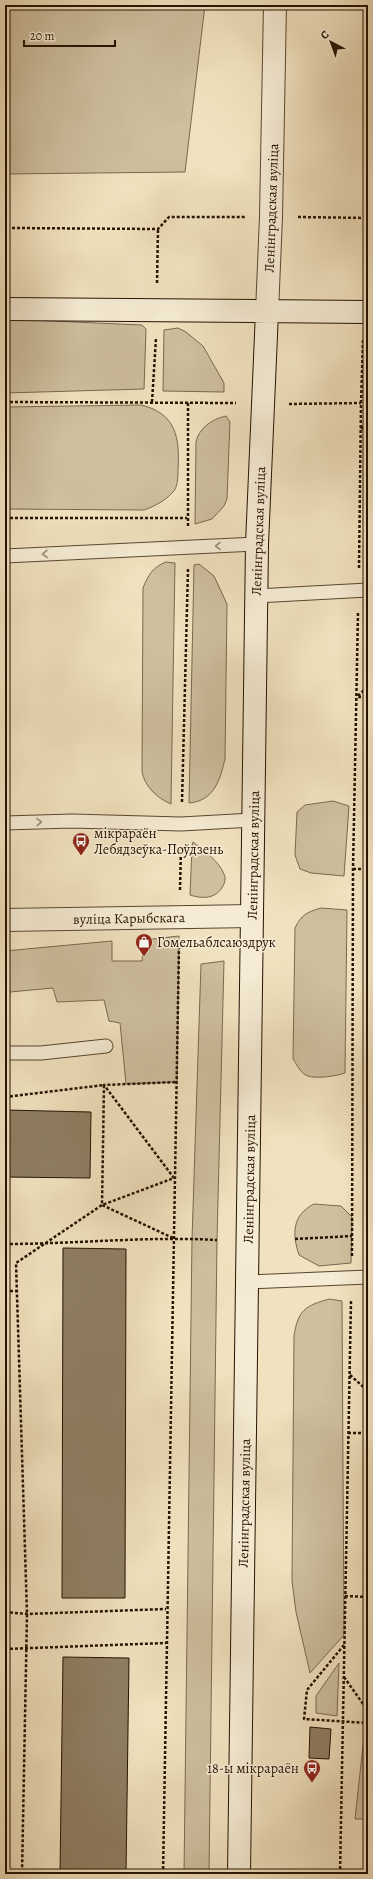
<svg xmlns="http://www.w3.org/2000/svg" width="373" height="1879" font-family="Alegreya,serif">
<rect width="100%" height="100%" fill="#f1e2bf"/>
<filter id="stains"><feTurbulence type="fractalNoise" baseFrequency=".005" numOctaves="4"/><feColorMatrix values="0 0 0 0 .2 0 0 0 0 .09 0 0 0 0 .02 0 0 0 .5 -.17"/></filter>
<radialGradient id="worn" r=".72"><stop offset=".6" stop-color="#630" stop-opacity="0"/><stop offset="1" stop-color="#630" stop-opacity=".3"/></radialGradient>
<!-- green -->
<path fill="#cebf9f" stroke="#7a6850" d="M 5,5 L 205,5 L 185,172 L 5,174 Z
M 5,319 L 142,325 L 146,329 L 144,389 L 5,393 Z
M 178,328 L 186,332 L 203,346 L 224,383 L 224,392 L 163,391 L 164,330 Z
M 141,405 C 176,413 180,438 178,469 C 178,476 178,487 173,492 C 165,501 155,506 144,510 L 5,509 L 5,407 Z
M 226,416 L 230,422 L 227,499 L 224,506 L 212,519 L 195,524 L 196,442 C 199,428 212,419 226,416 Z
M 166,562 L 175,563 L 171,804 C 157,798 144,786 142,771 L 143,588 C 148,575 153,567 166,562 Z
M 199,564 L 214,576 L 227,604 L 225,759 C 220,780 214,801 189,803 L 194,565 Z
M 333,801 L 349,806 L 344,876 L 311,873 L 300,869 L 295,855 L 297,812 L 305,805 Z
M 193,842 C 203,850 219,861 224,874 C 226,878 225,882 223,886 C 216,899 203,899 190,895 L 192,846 Z
M 321,908 L 347,910 L 345,1073 C 337,1076 316,1079 308,1076 C 301,1074 297,1065 293,1059 L 295,928 C 301,915 307,912 321,908 Z
M 179,936 L 177,1082 L 126,1084 L 120,1023 L 109,1021 L 104,1000 L 57,1002 L 53,988 L 10,992 L 8,1011 L 5,1012 L 5,951 L 112,941 L 112,961 L 142,961 L 144,940 Z
M 224,961 L 217,1240 L 209,1874 L 184,1874 L 192,1239 L 201,964 Z
M 314,1204 L 341,1206 L 352,1217 L 351,1263 L 319,1266 L 299,1255 C 292,1234 292,1215 314,1204 Z
M 329,1299 L 342,1301 L 344,1635 L 310,1673 L 296,1612 L 292,1581 L 294,1336 C 298,1310 305,1306 329,1299 Z
M 366,1433 L 368,1433 L 368,1539 L 365,1539 Z
M 339,1663 L 337,1716 L 316,1713 L 316,1696 Z
M 365,1727 L 368,1727 L 368,1819 L 355,1819 Z"/>
<!-- building -->
<path fill="#8f7e63" stroke="#251200" d="M 5,1110 L 91,1112 L 90,1178 L 5,1177 Z
M 63,1248 L 126,1249 L 125,1598 L 62,1598 Z
M 63,1657 L 129,1658 L 126,1874 L 60,1874 Z
M 310,1727 L 331,1729 L 329,1759 L 309,1758 Z"/>
<g fill="none" stroke-linecap="round" stroke-linejoin="round">
<!-- lane casing -->
<g stroke="#584630" stroke-width="15">
<path id="lane" d="M 5,556 L 257,544
M 256,596 L 368,590
M 5,823 L 72,821 L 181,824 L 253,820
M 5,1053 L 41,1053 L 106,1046
M 247,1282 L 368,1277"/>
</g>
<!-- street casing -->
<g stroke="#584630" stroke-width="24">
<path id="street" d="M 267,312 L 271,217 L 275,5
M 5,920 L 252,916"/>
</g>
<!-- secondary casing -->
<g stroke="#251200" stroke-width="24">
<path id="secondary" d="M 5,309 L 368,312
M 239,1874 L 257,544 L 267,312"/>
</g>
<!-- path -->
<path stroke="#251200" stroke-width="2.5" stroke-dasharray="3 2" stroke-linecap="butt" d="M 298,217 L 368,218
M 12,228 L 158,229 L 169,217 L 245,217
M 157,283 L 158,229
M 366,286 L 368,246
M 363,346 L 368,346
M 5,402 L 236,403
M 152,402 L 156,338
M 289,404 L 361,403
M 361,427 L 368,434
M 361,427 L 368,427
M 5,518 L 187,518
M 188,526 L 188,402
M 359,568 L 361,403 L 363,339
M 358,696 L 368,686
M 358,697 L 368,697
M 182,802 L 188,569
M 353,869 L 368,869
M 180,890 L 181,847
M 5,1097 L 104,1085 L 102,1205 L 16,1263 L 27,1614 L 22,1874
M 173,1238 L 102,1205 L 174,1178 L 104,1085 L 177,1082
M 295,1239 L 352,1236
M 5,1244 C 76,1244 146,1236 217,1240
M 352,1256 L 353,869 L 358,613
M 5,1291 L 17,1291
M 350,1375 L 368,1391
M 348,1433 L 368,1433
M 345,1596 L 368,1597
M 5,1612 L 27,1614 L 166,1609
M 344,1645 L 307,1690 L 304,1719 L 368,1723
M 5,1649 L 166,1643
M 344,1677 L 368,1711
M 163,1874 L 179,945
M 340,1874 L 351,1301"/>
<!-- lane -->
<use href="#lane" stroke="#f6ecd5" stroke-width="13"/>
<!-- street -->
<use href="#street" stroke="#f6ecd5" stroke-width="22"/>
<!-- secondary -->
<use href="#secondary" stroke="#f6ecd5" stroke-width="22"/>
</g>
<!-- one-way arrows -->
<defs><path id="oneway-chevron" d="M-2-3.5L2.5 0L-2 3.5" fill="none" stroke-width="1.6" stroke-linecap="round" stroke-linejoin="round"/></defs>
<g stroke="#988a75">
<use href="#oneway-chevron" transform="translate(218 546) rotate(178)"/>
<use href="#oneway-chevron" transform="translate(45 554) rotate(178)"/>
<use href="#oneway-chevron" transform="translate(39 822) rotate(-2)"/>
</g>
<!-- icons -->
<defs>
<g id="bus-pin" transform="scale(0.9)"><path d="M0 17L-7.5 6A9.5 9.5 0 1 1 7.5 6Z" fill="#8f2418" stroke="#f6ecd5"/><path d="M-5-6H5V4H4V6H2V4H-2V6H-4V4H-5ZM-3.5-4V0h7V-4ZM-3.5 1.2v1.5H-2V1.2ZM2 1.2v1.5H3.5V1.2Z" fill="#fff"/></g>
<g id="shop-pin" transform="scale(0.9)"><path d="M0 17L-7.5 6A9.5 9.5 0 1 1 7.5 6Z" fill="#8f2418" stroke="#f6ecd5"/><path d="M-5-2.5h2.3a2.7 3.5 0 0 1 5.4 0H5L5.5 6h-11ZM-1.5-2.5h3a1.5 2.3 0 0 0-3 0Z" fill="#fff"/></g>
</defs>
<g fill-rule="evenodd">
<use href="#bus-pin" x="81" y="841"/>
<use href="#shop-pin" x="144" y="942"/>
<use href="#bus-pin" x="312" y="1768"/>
</g>
<g text-anchor="middle" stroke-width="3" stroke-linejoin="round" paint-order="stroke">
<!-- street labels -->
<g font-size="14" fill="#251200" stroke="#f6ecd5">
<text transform="translate(271 208) rotate(-88)" y="5">Ленінградская вуліца</text>
<text transform="translate(258 531) rotate(-88)" y="5">Ленінградская вуліца</text>
<text transform="translate(253 855) rotate(-89)" y="5">Ленінградская вуліца</text>
<text transform="translate(129 918) rotate(-1)" y="5">вуліца Карыбскага</text>
<text transform="translate(249 1179) rotate(-89)" y="5">Ленінградская вуліца</text>
<text transform="translate(244 1503) rotate(-89)" y="5">Ленінградская вуліца</text>
</g>
<!-- poi labels -->
<g font-size="14" fill="#251200" stroke="#f6ecd5" text-anchor="start">
<text x="94" y="838">мікрараён<tspan x="94" dy="16">Лебядзеўка-Поўдзень</tspan></text>
<text x="157" y="947">Гомельаблсаюздрук</text>
<text x="299" y="1773" text-anchor="end">18-ы мікрараён</text>
</g>
</g>
<!-- margin -->
<rect width="373" height="1879" fill="none" stroke="#f1e2bf" stroke-width="20"/>
<rect x="6" y="6" width="361" height="1867" fill="none" stroke="#251200" stroke-width="2"/>
<rect x="10" y="10" width="353" height="1859" fill="none" stroke="#251200"/>
<!-- north arrow -->
<g transform="translate(331 42) rotate(319)" stroke="#f6ecd5" stroke-width="3" paint-order="stroke">
<path d="M0-3L7 15L0 10L-7 15Z" fill="#251200"/>
<text y="-6" font-size="11" font-weight="bold" text-anchor="middle" fill="#251200">С</text>
</g>
<!-- scale -->
<path d="M24 40v6h91v-6" fill="none" stroke="#251200" stroke-width="2"/>
<text x="30" y="40" font-size="12" fill="#251200" stroke="#f6ecd5" stroke-width="3" paint-order="stroke">20 m</text>
<rect width="100%" height="100%" filter="url(#stains)"/>
<rect width="100%" height="100%" fill="url(#worn)"/>
</svg>
